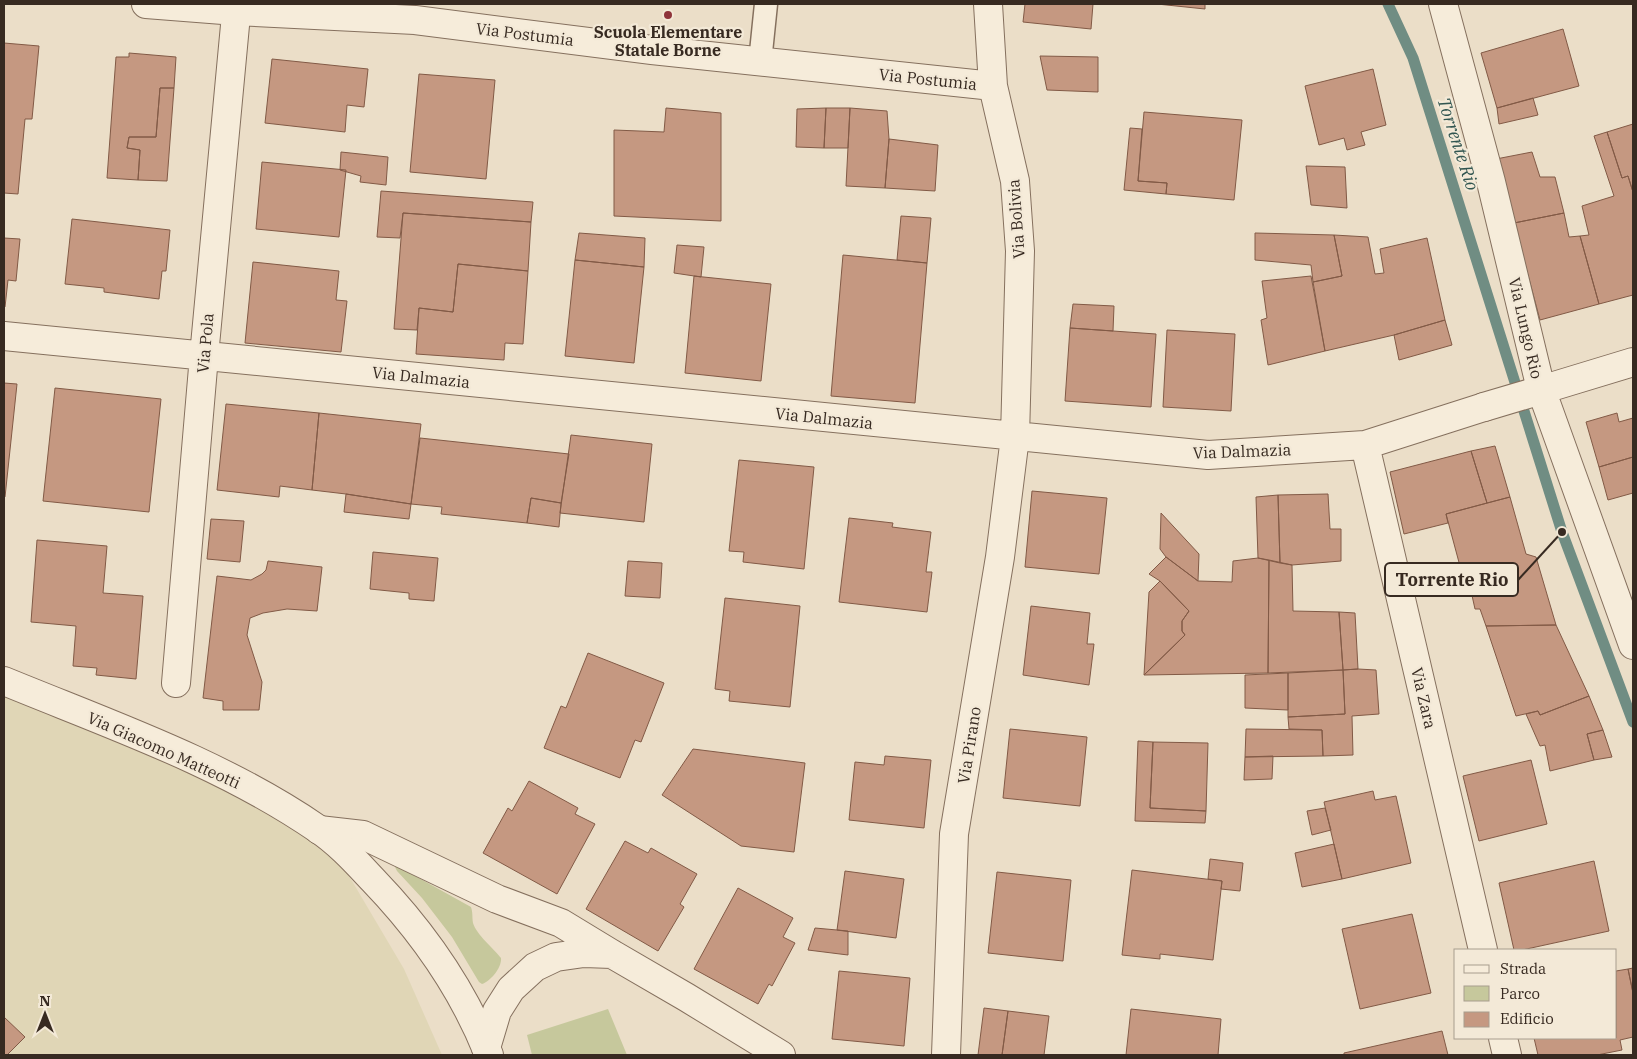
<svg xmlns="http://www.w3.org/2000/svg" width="1637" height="1059" font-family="'IBM Plex Serif',serif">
<rect width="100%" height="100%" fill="#ebdec8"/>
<!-- farmland -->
<path fill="#e0d6b6" d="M 4,695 L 207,774 L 339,859 L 404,969 L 442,1055 L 4,1055 Z"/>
<!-- green -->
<path fill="#c6c89c" d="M 395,867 L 399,867 L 471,907 C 473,913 472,917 473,923 C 476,934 494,949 501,958 C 502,967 491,981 482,984 L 479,982 L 452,937 L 422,898 L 397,871 Z
M 608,1009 L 627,1055 L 532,1055 L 527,1035 Z"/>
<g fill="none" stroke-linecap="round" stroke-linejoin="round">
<!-- stream -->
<path stroke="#708d83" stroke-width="11" d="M 1388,4 L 1413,58 L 1562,532 L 1633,722"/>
</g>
<!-- building -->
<path fill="#c59881" stroke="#825a46" d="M 1025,4 L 1093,4 L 1091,29 L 1023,22 Z
M 1157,4 L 1205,4 L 1205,9 Z
M 1563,29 L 1579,86 L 1497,108 L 1481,53 Z
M 4,43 L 39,46 L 32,119 L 25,119 L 18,194 L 4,193 Z
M 129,53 L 176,57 L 174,88 L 160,88 L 156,137 L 129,137 L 127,148 L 140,150 L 138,180 L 107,178 L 116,57 L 129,57 Z
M 1040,56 L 1098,57 L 1098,92 L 1047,90 Z
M 272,59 L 368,69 L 364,107 L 347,105 L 345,132 L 265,123 Z
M 1373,69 L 1386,125 L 1361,132 L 1365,145 L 1347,150 L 1344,138 L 1319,145 L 1305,86 Z
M 419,74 L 495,80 L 486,179 L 410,172 Z
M 160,88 L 174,88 L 167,181 L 138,180 L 140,150 L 127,148 L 129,137 L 156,137 Z
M 1533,98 L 1538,115 L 1499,124 L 1497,108 Z
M 666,108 L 721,113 L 721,221 L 614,216 L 614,130 L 664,132 Z
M 826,108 L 824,148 L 796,147 L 797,109 Z
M 826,108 L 850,108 L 848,148 L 824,148 Z
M 850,108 L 887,111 L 889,139 L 885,188 L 846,186 Z
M 1144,112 L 1242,120 L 1234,200 L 1166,194 L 1167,183 L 1138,181 Z
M 1633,124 L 1633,192 L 1628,176 L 1622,178 L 1607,132 Z
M 1130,128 L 1142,129 L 1138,181 L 1167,183 L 1166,194 L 1124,190 Z
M 1607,132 L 1622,178 L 1628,176 L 1633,192 L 1633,295 L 1599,304 L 1580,236 L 1589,235 L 1582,206 L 1614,196 L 1594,136 Z
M 889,139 L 938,145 L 935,191 L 885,188 Z
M 341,152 L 388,157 L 386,185 L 360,182 L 361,176 L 340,170 Z
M 1532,152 L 1540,177 L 1555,177 L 1564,213 L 1514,223 L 1496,159 Z
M 262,162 L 346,170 L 339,237 L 256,229 Z
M 1306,166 L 1345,167 L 1347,208 L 1311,205 Z
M 381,191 L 533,202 L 531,222 L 403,213 L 400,238 L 377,237 Z
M 403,213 L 531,222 L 528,271 L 458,264 L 453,312 L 419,308 L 417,330 L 394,329 Z
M 1564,213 L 1569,237 L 1580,236 L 1599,304 L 1540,320 L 1514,223 Z
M 901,216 L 931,218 L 927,263 L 897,260 Z
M 72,219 L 170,230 L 166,271 L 162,271 L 159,299 L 104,292 L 104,288 L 65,284 Z
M 579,233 L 645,238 L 644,267 L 575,260 Z
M 1255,233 L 1334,235 L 1342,276 L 1313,282 L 1311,265 L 1255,260 Z
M 1334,235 L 1368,237 L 1375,274 L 1384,273 L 1380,249 L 1427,238 L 1445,320 L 1394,335 L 1325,351 L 1313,282 L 1342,276 Z
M 4,238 L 20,239 L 16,281 L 8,280 L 5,307 L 4,307 Z
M 677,245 L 704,247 L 701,277 L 674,273 Z
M 843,255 L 927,263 L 915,403 L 831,396 Z
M 575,260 L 644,267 L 634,363 L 565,356 Z
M 253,262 L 339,271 L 336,300 L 347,301 L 341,352 L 245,343 Z
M 458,264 L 528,271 L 523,344 L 505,343 L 504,360 L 416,354 L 419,308 L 453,312 Z
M 694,276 L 771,284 L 761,381 L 685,373 Z
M 1311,276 L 1325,351 L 1268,365 L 1261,320 L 1267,318 L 1262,281 Z
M 1073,304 L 1114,306 L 1113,331 L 1070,328 Z
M 1445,320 L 1452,345 L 1399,360 L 1394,335 Z
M 1070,328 L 1156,334 L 1151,407 L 1065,401 Z
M 1167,330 L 1235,334 L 1231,411 L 1163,407 Z
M 4,383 L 17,384 L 5,497 L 4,497 Z
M 55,388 L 161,399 L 149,512 L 43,501 Z
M 226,404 L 319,413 L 312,490 L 280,486 L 279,497 L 217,490 Z
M 319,413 L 421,424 L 411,504 L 346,494 L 312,490 Z
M 1617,413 L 1619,422 L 1633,418 L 1633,457 L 1599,467 L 1586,422 Z
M 571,435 L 652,444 L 644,522 L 560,513 Z
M 420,438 L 569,454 L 561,503 L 531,498 L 527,523 L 441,514 L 442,507 L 411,504 Z
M 1495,446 L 1510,497 L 1487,503 L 1471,451 Z
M 1471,451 L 1487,503 L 1446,514 L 1448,523 L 1404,534 L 1390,472 Z
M 1633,457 L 1633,493 L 1608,500 L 1599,467 Z
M 739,460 L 814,467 L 804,569 L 743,562 L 744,552 L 729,551 Z
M 1032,491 L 1107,498 L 1099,574 L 1025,567 Z
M 346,494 L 411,504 L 409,519 L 344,512 Z
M 1328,494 L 1330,529 L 1341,529 L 1341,561 L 1292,565 L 1280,563 L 1278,495 Z
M 1278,495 L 1280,563 L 1258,558 L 1256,497 Z
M 1510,497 L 1526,554 L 1536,557 L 1556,625 L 1486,626 L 1480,609 L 1475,609 L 1469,582 L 1464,581 L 1446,514 Z
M 531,498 L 561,503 L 559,527 L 527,523 Z
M 1161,513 L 1199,554 L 1198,581 L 1166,557 L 1160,549 Z
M 849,518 L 893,523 L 892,527 L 931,532 L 926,572 L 932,572 L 927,612 L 839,602 Z
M 211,519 L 244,521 L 240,562 L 207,559 Z
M 37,540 L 107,546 L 103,593 L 143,596 L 136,679 L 96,675 L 97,668 L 73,666 L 76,626 L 31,622 Z
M 373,552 L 438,558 L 434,601 L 409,599 L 409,593 L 370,589 Z
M 1166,557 L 1198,581 L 1232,582 L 1233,561 L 1258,558 L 1269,560 L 1268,673 L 1144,675 L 1185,635 L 1182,631 L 1182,621 L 1189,611 L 1160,581 L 1149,574 Z
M 1269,560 L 1292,565 L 1293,611 L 1339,612 L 1343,670 L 1268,673 Z
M 268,561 L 322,567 L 317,611 L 287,609 L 263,613 L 250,618 L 247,635 L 262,682 L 259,710 L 223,710 L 223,701 L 203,698 L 217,576 L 251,580 L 262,574 L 266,570 Z
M 628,561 L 662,563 L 660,598 L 625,596 Z
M 1160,581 L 1189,611 L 1182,621 L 1182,631 L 1185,635 L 1144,675 L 1149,592 Z
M 725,598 L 800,606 L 790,707 L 729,701 L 730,691 L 715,689 Z
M 1031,606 L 1090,613 L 1087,644 L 1094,644 L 1089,685 L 1023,675 Z
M 1339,612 L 1355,613 L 1358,669 L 1343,670 Z
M 1556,625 L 1589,696 L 1540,715 L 1538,711 L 1516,716 L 1486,626 Z
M 588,653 L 664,683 L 641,742 L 635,740 L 620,778 L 544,748 L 561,706 L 566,708 Z
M 1358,669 L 1376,670 L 1379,714 L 1352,716 L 1353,755 L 1323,756 L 1322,730 L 1289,729 L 1288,717 L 1345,714 L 1343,670 Z
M 1343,670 L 1345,714 L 1288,717 L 1288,673 Z
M 1288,673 L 1288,710 L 1245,708 L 1245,675 Z
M 1589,696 L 1603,730 L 1587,734 L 1594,760 L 1550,771 L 1545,745 L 1540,746 L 1526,714 L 1538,711 L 1540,715 Z
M 1010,729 L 1087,737 L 1080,806 L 1003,798 Z
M 1246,729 L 1322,730 L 1323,756 L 1245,757 Z
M 1603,730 L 1612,757 L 1594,760 L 1587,734 Z
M 1138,741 L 1153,742 L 1150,808 L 1206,811 L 1205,823 L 1135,821 Z
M 1153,742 L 1208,743 L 1206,811 L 1150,808 Z
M 693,749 L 805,763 L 794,852 L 741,846 L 662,795 Z
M 885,756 L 931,760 L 924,828 L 849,820 L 855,762 L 884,765 Z
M 1273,756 L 1272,779 L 1244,780 L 1245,757 Z
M 1531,760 L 1547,824 L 1479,841 L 1463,776 Z
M 529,781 L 578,808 L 575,814 L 595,824 L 557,894 L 483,853 L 508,808 L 512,811 Z
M 1373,791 L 1375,800 L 1396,796 L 1411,863 L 1342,879 L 1324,802 Z
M 1325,808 L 1331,830 L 1312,835 L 1307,811 Z
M 625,841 L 648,853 L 651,848 L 697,874 L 680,904 L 684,907 L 658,951 L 586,909 Z
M 1334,844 L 1342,879 L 1302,887 L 1295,853 Z
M 1210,859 L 1243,863 L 1240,891 L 1221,889 L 1222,881 L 1208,879 Z
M 1594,861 L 1609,931 L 1522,950 L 1514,950 L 1499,883 Z
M 1132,870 L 1222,881 L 1213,960 L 1160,954 L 1160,959 L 1122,955 Z
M 845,871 L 904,879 L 896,938 L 837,930 Z
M 997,872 L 1071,880 L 1063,961 L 988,953 Z
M 738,888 L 793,918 L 783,937 L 795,943 L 772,986 L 769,984 L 758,1004 L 694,969 Z
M 1412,914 L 1431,993 L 1360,1009 L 1342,929 Z
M 815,928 L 848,931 L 848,955 L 808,950 Z
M 1633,968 L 1633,993 L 1628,969 Z
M 1628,969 L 1633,993 L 1633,1037 L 1620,1040 L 1622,1050 L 1597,1055 L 1538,1055 L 1534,1038 L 1616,1038 L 1616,971 Z
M 839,971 L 910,978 L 904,1046 L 832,1039 Z
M 984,1008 L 1008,1011 L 1002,1055 L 978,1055 Z
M 1131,1009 L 1221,1019 L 1218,1055 L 1126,1055 Z
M 1008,1011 L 1049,1016 L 1044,1055 L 1002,1055 Z
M 4,1017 L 25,1037 L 7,1055 L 4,1055 Z
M 1442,1031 L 1448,1055 L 1344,1055 L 1344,1053 Z"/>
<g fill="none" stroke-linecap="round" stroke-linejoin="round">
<!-- service casing -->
<g stroke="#85705e" stroke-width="25">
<path id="service" d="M 760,62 L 766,4"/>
</g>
<!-- minor casing -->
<g stroke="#85705e" stroke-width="30">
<path id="minor" d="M 146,4 L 236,11 L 415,20 L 652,50 L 993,86
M 1443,4 L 1491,182 L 1541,389 L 1633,645
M 4,336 L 1208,455 L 1365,445 L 1484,407
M 1531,393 L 1633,362
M 1365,445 L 1483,950
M 176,683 L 204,356 L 237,4
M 319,830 L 363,835 L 497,899 L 561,923 L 612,954 L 686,997 L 781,1055
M 1503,1038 L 1507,1055
M 486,1048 L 497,1011 L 511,989 L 535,967 L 556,957 L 584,953 L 612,954
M 946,1055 L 954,834 L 1000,557 L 1015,437 L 1020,251 L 1015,181 L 993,86 L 988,4"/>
</g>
<!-- tertiary casing -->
<g stroke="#85705e" stroke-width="30">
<path id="tertiary" d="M 1484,407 L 1531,393
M 4,681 C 111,725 222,763 318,829 C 339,843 356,862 373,880 C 422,931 463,989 489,1055"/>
</g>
<!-- service -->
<use href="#service" stroke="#f6ecda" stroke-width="22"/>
<!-- minor -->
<use href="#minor" stroke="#f6ecda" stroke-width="28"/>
<!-- tertiary -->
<use href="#tertiary" stroke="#f6ecda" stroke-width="28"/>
</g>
<!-- markers -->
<circle fill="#8f343b" stroke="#f3e9d7" stroke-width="2" cx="668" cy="15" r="5"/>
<g text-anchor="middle" stroke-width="4.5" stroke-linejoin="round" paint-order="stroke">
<!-- poi labels -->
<g font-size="16" font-weight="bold" fill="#372a21" stroke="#f3e9d7">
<text x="668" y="38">Scuola Elementare<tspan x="668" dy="18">Statale Borne</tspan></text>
</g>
<!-- street labels -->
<g font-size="16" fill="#372a21" stroke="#f3e9d7">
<text transform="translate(525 34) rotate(7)" y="6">Via Postumia</text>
<text transform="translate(928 79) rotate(6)" y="6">Via Postumia</text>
<text transform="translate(1016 219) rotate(-94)" y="6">Via Bolivia</text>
<text transform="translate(1526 328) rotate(77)" y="6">Via Lungo Rio</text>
<text transform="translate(205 343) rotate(-85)" y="6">Via Pola</text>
<text transform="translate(421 377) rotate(6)" y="6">Via Dalmazia</text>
<text transform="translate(824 418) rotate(6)" y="6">Via Dalmazia</text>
<text transform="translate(1242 451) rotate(-2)" y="6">Via Dalmazia</text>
<text transform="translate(1424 698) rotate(77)" y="6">Via Zara</text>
<text transform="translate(969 745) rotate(-81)" y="6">Via Pirano</text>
<text transform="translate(164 750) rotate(24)" y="6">Via Giacomo Matteotti</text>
</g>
<!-- water labels -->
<g font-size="18" font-style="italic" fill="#315550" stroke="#f3e9d7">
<text transform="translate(1458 144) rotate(72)" y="6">Torrente Rio</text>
</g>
</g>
<!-- callouts -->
<path fill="none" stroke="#372a21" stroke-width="2" d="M1562 532L1518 580"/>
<circle fill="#372a21" stroke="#f3e9d7" stroke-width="2" cx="1562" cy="532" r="5"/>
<rect fill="#f3e9d7" stroke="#372a21" stroke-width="2" x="1385" y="563" width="133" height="33" rx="5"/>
<g font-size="18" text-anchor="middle" font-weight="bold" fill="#372a21">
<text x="1452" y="586">Torrente Rio</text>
</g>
<!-- border -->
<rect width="1637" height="1059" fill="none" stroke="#372a21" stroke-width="10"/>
<!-- legend -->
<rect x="1454" y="949" width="162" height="90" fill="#f3e9d7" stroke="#a89d8e"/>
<rect x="1464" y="965" width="25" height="8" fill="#f6ecda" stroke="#a89d8e"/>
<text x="1500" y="974" font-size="15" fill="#372a21">Strada</text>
<rect x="1464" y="986" width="25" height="15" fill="#c6c89c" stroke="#a89d8e"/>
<text x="1500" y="999" font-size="15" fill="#372a21">Parco</text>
<rect x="1464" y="1012" width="25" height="15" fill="#c59881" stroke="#a89d8e"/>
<text x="1500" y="1024" font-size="15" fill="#372a21">Edificio</text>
<!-- north arrow -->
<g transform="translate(45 1014)" stroke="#f3e9d7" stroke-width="4" paint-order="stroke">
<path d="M0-4L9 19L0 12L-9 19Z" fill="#372a21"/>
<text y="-8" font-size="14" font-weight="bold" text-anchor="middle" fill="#372a21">N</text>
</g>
</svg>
